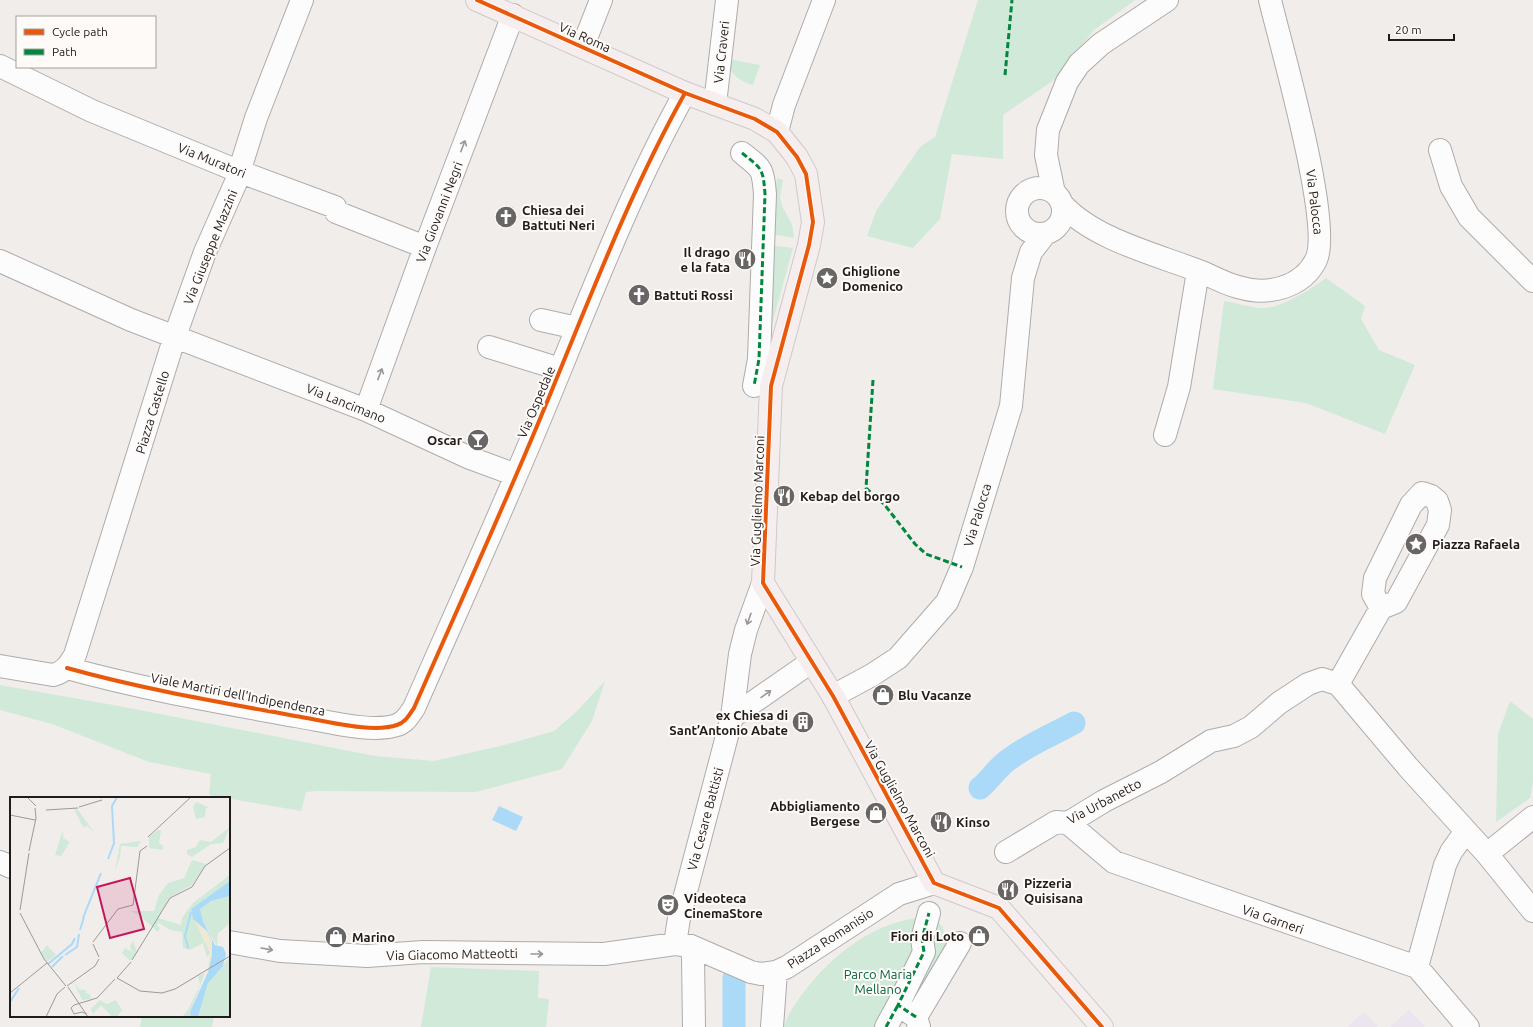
<svg xmlns="http://www.w3.org/2000/svg" width="1533" height="1027" font-family="Ubuntu,sans-serif">
<rect width="100%" height="100%" fill="#f1edeb"/>
<!-- education -->
<path fill="#ece5f0" d="M 1409,1010 L 1425,1027 L 1390,1027 Z
M 1364,1012 L 1378,1027 L 1347,1027 Z"/>
<!-- green -->
<path fill="#d1e9d9" d="M 978,0 L 1135,0 L 1094,30 L 1057,78 L 1003,115 L 1003,159 L 952,154 L 940,219 L 913,248 L 867,236 L 876,211 L 920,147 L 935,137 Z
M 729,59 L 760,65 L 753,85 C 740,81 728,74 729,59 Z
M 777,178 L 783,180 L 780,198 L 783,208 L 792,224 L 794,238 L 770,234 Z
M 769,245 L 793,248 L 765,349 Z
M 1326,278 L 1365,306 L 1361,319 L 1379,350 L 1415,365 L 1385,434 L 1306,403 L 1213,389 L 1224,301 C 1236,303 1249,307 1261,308 C 1281,309 1311,289 1326,278 Z
M 605,681 L 592,721 L 562,769 L 476,792 L 317,791 L 306,792 L 301,811 L 209,795 L 211,774 L 149,762 L 52,724 L 0,710 L 0,685 L 119,706 L 375,756 L 434,761 L 504,745 L 554,731 L 576,712 Z
M 1510,701 L 1533,719 L 1533,782 L 1530,798 L 1496,822 L 1498,734 Z
M 934,916 L 943,928 L 946,943 L 923,996 L 900,1027 L 784,1027 C 789,1010 800,997 811,983 C 843,945 884,918 934,916 Z
M 431,967 L 539,971 L 538,998 L 549,999 L 546,1027 L 421,1027 Z
M 142,1016 L 214,1016 L 212,1027 L 140,1027 Z"/>
<!-- water -->
<path fill="#aadaf8" d="M 499,806 L 523,817 L 516,831 L 492,820 Z"/>
<g fill="none" stroke-linecap="round" stroke-linejoin="round">
<!-- canal -->
<path stroke="#aadaf8" stroke-width="23" d="M 980,788 C 991,779 998,766 1011,758 C 1030,744 1054,734 1074,723
M 734,1027 L 734,979"/>
<!-- minor casing -->
<g stroke="#aeabaa" stroke-width="24">
<path id="minor" d="M 583,46 L 601,0
M 0,66 L 92,111 L 238,171 L 335,207 L 336,212 L 425,247
M 715,104 L 727,0
M 777,132 L 784,105 L 824,0
M 1440,150 L 1451,186 L 1469,217 L 1533,281
M 742,153 C 762,169 763,168 765,194 L 759,359 L 754,386
M1017 211a23 23 0 1 1 46 0a23 23 0 1 1-46 0Z
M 1054,193 L 1046,155 L 1048,130 L 1067,82 L 1079,64 L 1101,44 L 1167,0
M 1062,204 C 1094,240 1159,255 1204,273 C 1215,278 1226,284 1238,287 C 1267,296 1302,288 1316,260 C 1333,225 1281,46 1270,0
M 0,261 L 131,320 L 366,410 L 470,458 L 516,475
M 541,320 L 577,328
M 489,347 L 560,369
M 366,410 L 425,247 L 513,15
M 1165,435 L 1179,387 L 1198,271
M 0,666 L 53,675 C 65,672 69,665 75,655 L 175,336 L 205,252 L 236,182 L 256,118 L 302,0
M 67,668 C 142,689 219,702 295,716 C 322,720 372,734 397,725 C 406,722 409,715 414,708 C 457,610 501,513 542,414 C 587,306 628,195 685,93
M 1338,684 L 1381,608 L 1373,594 L 1375,578 L 1411,505 L 1422,493 L 1431,496 L 1437,501 L 1440,510 L 1438,525 L 1396,602 L 1381,608
M 833,696 L 872,675 L 898,658 L 947,602 L 962,567 L 1011,406 L 1023,278 L 1031,252 L 1045,234
M 732,717 L 740,654 L 746,630 L 763,583
M 1068,823 L 1114,862 L 1417,967 L 1468,1027
M 1006,852 L 1056,822 L 1068,823 L 1104,801 L 1161,772 L 1211,741 L 1234,736 L 1251,727 L 1279,703 L 1308,684 L 1322,679 L 1338,684 L 1408,767 L 1487,854 L 1533,911
M 1487,854 L 1533,817
M 0,862 L 11,867
M 229,942 L 280,951 L 367,956 L 423,952 L 604,954 L 675,944 L 691,946 L 751,972 L 761,974 L 776,972 L 787,967 L 899,894 L 934,883
M 675,944 L 679,918 L 732,717 L 811,662
M 691,946 L 693,957 L 694,1027
M 1417,967 L 1445,865 L 1451,852 L 1466,831
M 916,1017 L 898,1005 L 924,952 L 922,939 L 929,913
M 772,1027 L 776,972
M 886,1027 L 898,1005
M 919,1027 L 916,1017 L 960,943"/>
</g>
<!-- major casing -->
<g stroke="#cdcbca" stroke-width="24">
<path id="major" d="M 477,0 L 685,93 L 755,119 L 777,132 L 797,157 L 806,174 L 813,222 L 809,245 L 771,386 L 763,583 L 833,696 L 934,883 L 999,908 L 1102,1027"/>
</g>
<!-- minor -->
<use href="#minor" stroke="#fdfcfc" stroke-width="22"/>
<!-- major -->
<use href="#major" stroke="#f5edee" stroke-width="22"/>
<!-- quiet -->
<path stroke="#00873e" stroke-width="3" stroke-dasharray="6 3" stroke-linecap="butt" d="M 1005,75 L 1012,0
M 742,153 C 762,169 763,168 765,194 L 759,359 L 754,386
M 873,380 L 866,488 L 884,504 L 915,544 L 926,554 L 962,567
M 916,1017 L 898,1005 L 924,952 L 922,939 L 929,913
M 886,1027 L 898,1005"/>
<!-- cycleway casing -->
<g stroke="#fefaf8" stroke-width="6">
<path id="cycleway" d="M 477,0 L 685,93 L 755,119 L 777,132 L 797,157 L 806,174 L 813,222 L 809,245 L 771,386 L 763,583 L 833,696 L 934,883 L 999,908 L 1102,1027
M 67,668 C 142,689 219,702 295,716 C 322,720 372,734 397,725 C 406,722 409,715 414,708 C 457,610 501,513 542,414 C 587,306 628,195 685,93"/>
</g>
<!-- cycleway -->
<use href="#cycleway" stroke="#e8590c" stroke-width="4"/>
</g>
<!-- one-way arrows -->
<defs><path id="oneway-shaft" d="M-6 0H5M1.5-3L5.5 0L1.5 3" fill="none" stroke-width="1.6" stroke-linecap="round" stroke-linejoin="round"/></defs>
<g stroke="#999797">
<use href="#oneway-shaft" transform="translate(463 146) rotate(-69)"/>
<use href="#oneway-shaft" transform="translate(380 374) rotate(-69)"/>
<use href="#oneway-shaft" transform="translate(749 619) rotate(109)"/>
<use href="#oneway-shaft" transform="translate(766 694) rotate(-35)"/>
<use href="#oneway-shaft" transform="translate(267 949) rotate(10)"/>
<use href="#oneway-shaft" transform="translate(537 954)"/>
</g>
<!-- icons -->
<defs>
<g id="church-disc" transform="scale(1.15)"><circle r="9.5" fill="#686564" stroke="#fefaf8"/><path d="M-1.2-6h2.4v3.5h3.3v2.4h-3.3V6h-2.4V-.1h-3.3v-2.4h3.3Z" fill="#fff"/></g>
<g id="restaurant-disc" transform="scale(1.15)"><circle r="9.5" fill="#686564" stroke="#fefaf8"/><path d="M-5-6h1v4h1v-4h1v4h1v-4h1v5L-1.5 .5V6h-2V.5L-5-1ZM5-6V6H3V1.5H1.5Q1.5-4 5-6Z" fill="#fff"/></g>
<g id="sight-disc" transform="scale(1.15)"><circle r="9.5" fill="#686564" stroke="#fefaf8"/><path d="M0-6L1.8-2.2L6-1.7L2.9 1.2L3.7 5.4L0 3.3L-3.7 5.4L-2.9 1.2L-6-1.7L-1.8-2.2Z" fill="#fff"/></g>
<g id="bar-disc" transform="scale(1.15)"><circle r="9.5" fill="#686564" stroke="#fefaf8"/><path d="M-6-5H6L.8 .8V4.5H3.5V6h-7V4.5H-.8V.8Z" fill="#fff"/></g>
<g id="shop-disc" transform="scale(1.15)"><circle r="9.5" fill="#686564" stroke="#fefaf8"/><path d="M-5-2.5h2.3a2.7 3.5 0 0 1 5.4 0H5L5.5 6h-11ZM-1.5-2.5h3a1.5 2.3 0 0 0-3 0Z" fill="#fff"/></g>
<g id="building-disc" transform="scale(1.15)"><circle r="9.5" fill="#686564" stroke="#fefaf8"/><path d="M-4-6H4V6H1V3H-1V6H-4ZM-2.5-4.3h1.7v1.8h-1.7ZM.8-4.3h1.7v1.8H.8ZM-2.5-1h1.7V.8h-1.7ZM.8-1h1.7V.8H.8Z" fill="#fff"/></g>
<g id="theatre-disc" transform="scale(1.15)"><circle r="9.5" fill="#686564" stroke="#fefaf8"/><path d="M-5-5.5Q0-4 5-5.5V0Q5 5 0 6Q-5 5-5 0ZM-3.3-2.5H-1v1.5H-3.3ZM1-2.5H3.3v1.5H1ZM-2.8 1Q0 5.5 2.8 1Z" fill="#fff"/></g>
</defs>
<g fill-rule="evenodd">
<use href="#church-disc" x="506" y="217"/>
<use href="#restaurant-disc" x="745" y="259"/>
<use href="#sight-disc" x="827" y="278"/>
<use href="#church-disc" x="639" y="295"/>
<use href="#bar-disc" x="478" y="440"/>
<use href="#restaurant-disc" x="784" y="496"/>
<use href="#sight-disc" x="1416" y="544"/>
<use href="#shop-disc" x="883" y="695"/>
<use href="#building-disc" x="803" y="722"/>
<use href="#shop-disc" x="876" y="813"/>
<use href="#restaurant-disc" x="941" y="822"/>
<use href="#restaurant-disc" x="1008" y="890"/>
<use href="#theatre-disc" x="668" y="905"/>
<use href="#shop-disc" x="979" y="936"/>
<use href="#shop-disc" x="336" y="937"/>
</g>
<g text-anchor="middle" stroke-width="4" stroke-linejoin="round" paint-order="stroke">
<!-- street labels -->
<g font-size="13" fill="#1f1c1b" stroke="#fefaf8">
<text transform="translate(585 37) rotate(24)" y="5">Via Roma</text>
<text transform="translate(721 52) rotate(-84)" y="5">Via Craveri</text>
<text transform="translate(212 160) rotate(22)" y="5">Via Muratori</text>
<text transform="translate(1315 202) rotate(83)" y="5">Via Palocca</text>
<text transform="translate(439 212) rotate(-69)" y="5">Via Giovanni Negri</text>
<text transform="translate(210 247) rotate(-68)" y="5">Via Giuseppe Mazzini</text>
<text transform="translate(536 402) rotate(-67)" y="5">Via Ospedale</text>
<text transform="translate(346 403) rotate(22)" y="5">Via Lancimano</text>
<text transform="translate(152 412) rotate(-73)" y="5">Piazza Castello</text>
<text transform="translate(757 501) rotate(-88)" y="5">Via Guglielmo Marconi</text>
<text transform="translate(977 515) rotate(-73)" y="5">Via Palocca</text>
<text transform="translate(238 694) rotate(11)" y="5">Viale Martiri dell'Indipendenza</text>
<text transform="translate(900 799) rotate(61)" y="5">Via Guglielmo Marconi</text>
<text transform="translate(1104 801) rotate(-28)" y="5">Via Urbanetto</text>
<text transform="translate(705 819) rotate(-75)" y="5">Via Cesare Battisti</text>
<text transform="translate(1273 919) rotate(19)" y="5">Via Garneri</text>
<text transform="translate(830 938) rotate(-33)" y="5">Piazza Romanisio</text>
<text transform="translate(452 954) rotate(-1)" y="5">Via Giacomo Matteotti</text>
</g>
<!-- poi labels -->
<g font-size="13" font-weight="bold" fill="#1f1c1b" stroke="#fefaf8" text-anchor="start">
<text x="522" y="215">Chiesa dei<tspan x="522" dy="15">Battuti Neri</tspan></text>
<text x="730" y="257" text-anchor="end">Il drago<tspan x="730" dy="15">e la fata</tspan></text>
<text x="842" y="276">Ghiglione<tspan x="842" dy="15">Domenico</tspan></text>
<text x="654" y="300">Battuti Rossi</text>
<text x="462" y="445" text-anchor="end">Oscar</text>
<text x="800" y="501">Kebap del borgo</text>
<text x="1432" y="549">Piazza Rafaela</text>
<text x="898" y="700">Blu Vacanze</text>
<text x="788" y="720" text-anchor="end">ex Chiesa di<tspan x="788" dy="15">Sant’Antonio Abate</tspan></text>
<text x="860" y="811" text-anchor="end">Abbigliamento<tspan x="860" dy="15">Bergese</tspan></text>
<text x="956" y="827">Kinso</text>
<text x="1024" y="888">Pizzeria<tspan x="1024" dy="15">Quisisana</tspan></text>
<text x="684" y="903">Videoteca<tspan x="684" dy="15">CinemaStore</tspan></text>
<text x="964" y="941" text-anchor="end">Fiori di Loto</text>
<text x="352" y="942">Marino</text>
</g>
<!-- park labels -->
<g font-size="13" fill="#096542" stroke="#fefaf8">
<text x="878" y="979">Parco Maria<tspan x="878" dy="15">Mellano</tspan></text>
</g>
</g>
<!-- overview -->
<g transform="translate(10 797)">
<rect width="220" height="220" fill="#f1edeb"/>
<path d="M 186,5 L 200,11 L 196,11 L 195,20 L 186,22 L 183,10 ZM 64,12 L 68,13 L 86,38 L 78,29 L 73,30 ZM 220,30 L 213,46 L 201,47 L 182,60 L 177,57 L 177,53 L 186,50 L 190,43 L 201,45 ZM 53,33 L 53,41 L 60,45 L 51,59 L 45,58 ZM 148,33 L 151,33 L 149,47 L 153,48 L 153,53 L 139,51 L 139,40 ZM 131,44 L 127,50 L 111,49 L 110,60 L 105,74 L 110,47 ZM 182,63 L 196,67 L 182,88 L 160,100 L 148,121 L 171,128 L 172,121 L 183,106 L 220,78 L 220,84 L 181,112 L 183,121 L 195,142 L 200,157 L 197,160 L 193,146 L 180,153 L 173,151 L 172,135 L 160,133 L 149,126 L 147,128 L 150,131 L 148,135 L 129,118 L 120,114 L 144,114 L 149,98 L 158,86 L 174,81 ZM 220,99 L 220,126 L 208,136 L 207,149 L 193,124 L 190,112 L 201,104 ZM 123,144 L 127,155 L 120,164 L 112,156 L 115,151 L 122,155 L 120,149 ZM 37,148 L 46,158 L 37,165 L 31,156 ZM 220,160 L 220,220 L 188,220 L 198,186 ZM 195,176 L 180,215 L 181,220 L 172,220 L 178,213 L 190,188 L 188,179 ZM 64,185 L 69,192 L 77,194 L 75,196 L 80,197 L 81,202 L 72,203 ZM 90,203 L 97,207 L 106,203 L 112,213 L 107,220 L 102,220 L 91,208 L 83,217 L 81,212 Z" fill="#d1e9d9"/>
<path d="M 184,122 L 197,134 L 202,143 L 202,158 L 196,179 L 200,157 Z" fill="#efe8d3"/>
<path d="M 220,84 L 220,99 L 201,104 L 190,112 L 193,124 L 205,148 L 213,150 L 216,157 L 213,169 L 198,186 L 188,220 L 181,220 L 180,215 L 198,175 L 202,158 L 202,143 L 197,134 L 183,122 L 181,112 Z" fill="#aadaf8"/>
<path fill="none" stroke="#aadaf8" stroke-width="2" d="M 98,62 L 104,46 L 102,9 L 107,0M 73,121 L 91,76M 70,133 L 74,120M 178,151 L 175,139 L 181,115M 55,158 L 67,150 L 69,137M 38,167 L 62,147 L 65,141M 42,170 L 53,159M 0,205 L 9,191"/>
<path fill="none" stroke="#9d9998" stroke-width="1" d="M 17,0 L 26,9M 69,10 L 92,3M 36,13 L 68,11M 0,18 L 25,23M 138,40 L 181,0M 19,54 L 26,21 L 25,11M 10,113 L 19,56M 10,116 L 34,162 L 56,189M 83,145 L 108,112 L 123,108 L 130,54 L 137,49M 83,147 L 89,160M 122,163 L 160,101 L 182,90 L 195,69 L 220,51M 107,181 L 121,165M 107,181 L 130,194 L 152,196 L 165,192 L 220,159M 57,189 L 85,169 L 89,162M 58,190 L 78,220M 0,196 L 37,166M 77,217 L 72,215 L 64,217 L 61,211 L 64,208 L 87,201 L 105,182M 36,220 L 47,197 L 55,190"/>
<path fill="#c2185b" fill-opacity="0.15" stroke="#c2185b" stroke-width="2" d="M 120,81 L 134,132 L 100,141 L 87,90 Z"/>
<rect width="220" height="220" fill="none" stroke="#1f1c1b" stroke-width="2"/>
</g>
<!-- legend -->
<rect x="16" y="16" width="140" height="52" fill="#fefaf8" stroke="#a5a1a0"/>
<rect x="24" y="29" width="20" height="6" fill="#e8590c" stroke="#a5a1a0"/>
<text x="52" y="36" font-size="12" fill="#1f1c1b">Cycle path</text>
<rect x="24" y="49" width="20" height="6" fill="#00873e" stroke="#a5a1a0"/>
<text x="52" y="56" font-size="12" fill="#1f1c1b">Path</text>
<!-- scale -->
<path d="M1389 34v6h65v-6" fill="none" stroke="#1f1c1b" stroke-width="2"/>
<text x="1395" y="34" font-size="12" fill="#1f1c1b" stroke="#fefaf8" stroke-width="3" paint-order="stroke">20 m</text>
</svg>
